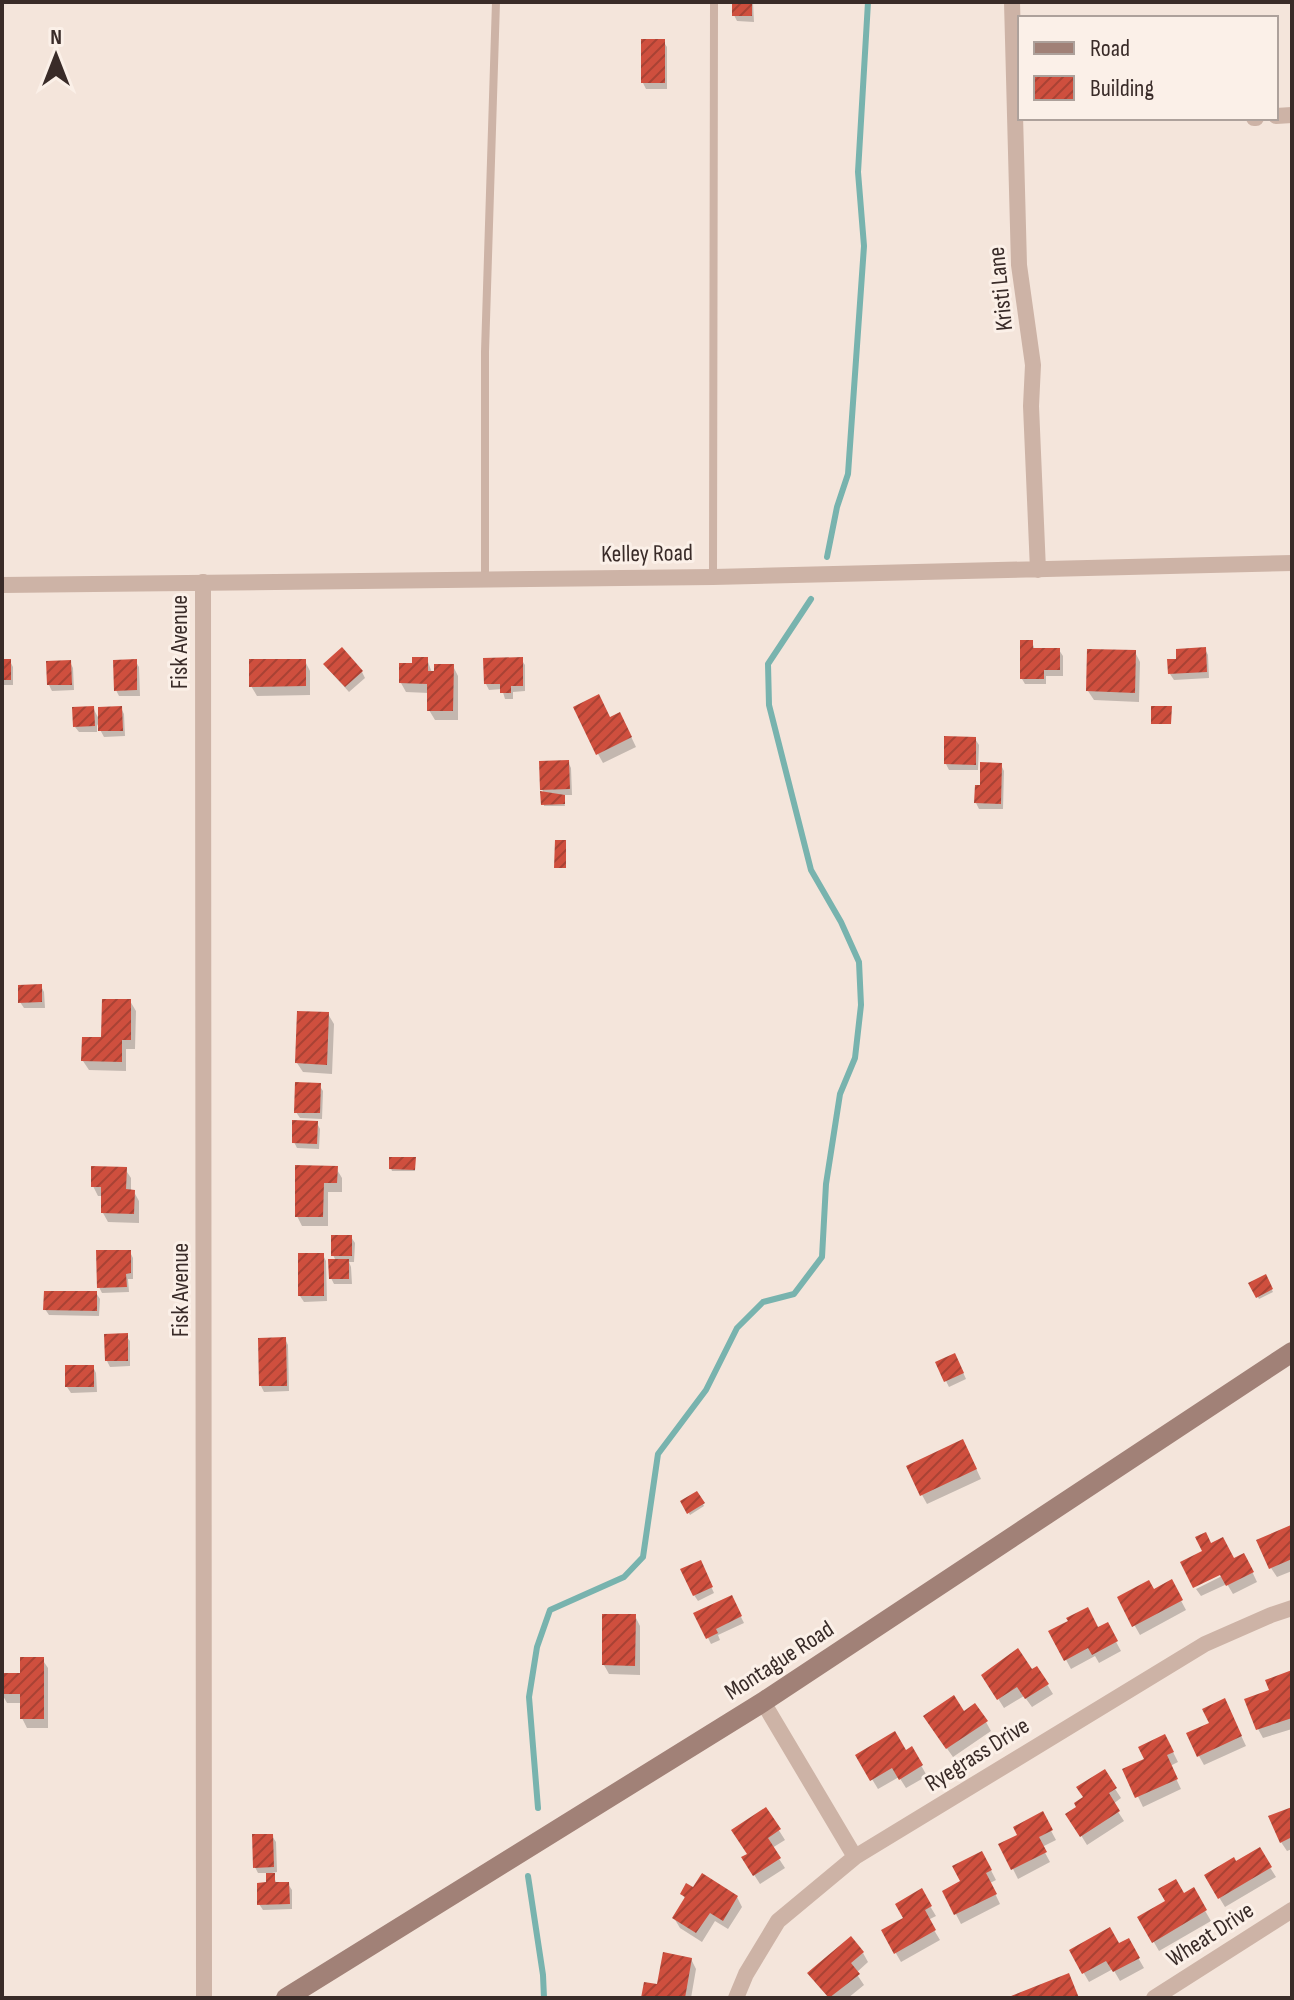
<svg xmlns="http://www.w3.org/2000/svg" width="1294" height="2000" font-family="'Sofia Sans Condensed',sans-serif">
<defs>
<pattern id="building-hatch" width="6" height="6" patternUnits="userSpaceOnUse" patternTransform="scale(2)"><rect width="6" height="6" fill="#cf4f3e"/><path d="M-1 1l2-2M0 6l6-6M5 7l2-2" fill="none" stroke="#a94234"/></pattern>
</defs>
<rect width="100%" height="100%" fill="#f4e5db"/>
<!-- shadow -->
<path fill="#0003" d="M 734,2 L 753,2 L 754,22 L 737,21 L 734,15 Z
M 663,41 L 667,47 L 667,89 L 646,89 L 643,83 Z
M 1032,642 L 1035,650 L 1059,650 L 1063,656 L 1063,676 L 1046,676 L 1046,684 L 1025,684 L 1022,679 Z
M 1205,649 L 1208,655 L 1209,678 L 1174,680 L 1170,674 Z
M 1135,652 L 1140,662 L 1139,702 L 1094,700 L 1088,691 Z
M 427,659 L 432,673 L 453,666 L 458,676 L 458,720 L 435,720 L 429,710 L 429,693 L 406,692 L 401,683 L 414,665 Z
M 521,659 L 525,665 L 525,691 L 513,692 L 513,699 L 505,699 L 502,689 L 489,690 L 486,684 Z
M 2,661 L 10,661 L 13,667 L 13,685 L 2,685 Z
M 305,661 L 310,671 L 310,695 L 257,696 L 251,686 Z
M 70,662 L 73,668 L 74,690 L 52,691 L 49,685 Z
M 136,662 L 139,667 L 140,696 L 119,696 L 116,690 Z
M 329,670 L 362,672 L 365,678 L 349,692 Z
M 93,708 L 100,721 L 121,708 L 124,714 L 125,736 L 104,737 L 97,724 L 97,732 L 79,732 L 75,727 Z
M 610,720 L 625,724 L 636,747 L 603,763 L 598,754 Z
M 975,739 L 979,745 L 978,770 L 949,770 L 946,764 Z
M 568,762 L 571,768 L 572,795 L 563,795 L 565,806 L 544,806 L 544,794 L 542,789 Z
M 1001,765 L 1004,771 L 1003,809 L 979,809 L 976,803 L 982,787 Z
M 41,986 L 44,992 L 45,1008 L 24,1008 L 20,1002 Z
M 130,1001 L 136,1011 L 135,1049 L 126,1049 L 126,1071 L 89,1070 L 83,1061 L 103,1039 Z
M 328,1014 L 334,1024 L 332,1074 L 303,1072 L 297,1063 Z
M 319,1085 L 323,1091 L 322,1119 L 300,1118 L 296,1112 Z
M 317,1123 L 320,1129 L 319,1149 L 297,1148 L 294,1142 Z
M 414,1159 L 415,1171 L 392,1171 L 391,1168 Z
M 297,1167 L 336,1168 L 342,1178 L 342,1192 L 328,1192 L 328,1226 L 302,1226 L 297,1216 Z
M 125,1169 L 131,1178 L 131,1191 L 134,1192 L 139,1201 L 139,1223 L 108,1222 L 103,1213 L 103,1196 L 98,1196 L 93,1186 Z
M 351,1237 L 355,1243 L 354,1262 L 349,1262 L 351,1267 L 352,1284 L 334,1284 L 331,1278 L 336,1261 L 333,1255 Z
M 130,1252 L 133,1258 L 133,1279 L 128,1279 L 129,1292 L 102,1293 L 99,1287 Z
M 323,1255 L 326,1261 L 327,1301 L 304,1302 L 300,1296 Z
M 1265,1277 L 1273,1292 L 1259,1299 L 1251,1284 Z
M 96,1293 L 100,1299 L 99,1316 L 49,1315 L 45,1309 Z
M 126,1336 L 130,1341 L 130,1366 L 110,1367 L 107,1361 Z
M 285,1339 L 288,1345 L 289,1391 L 264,1392 L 261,1386 Z
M 958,1361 L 966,1379 L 949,1387 L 946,1381 Z
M 93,1367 L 96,1373 L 97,1392 L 71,1393 L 67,1387 Z
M 968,1451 L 981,1479 L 927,1504 L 922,1495 Z
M 697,1493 L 704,1506 L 690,1515 L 682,1502 Z
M 1290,1527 L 1292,1571 L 1277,1577 L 1271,1568 Z
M 1204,1552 L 1249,1565 L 1257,1582 L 1233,1594 L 1227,1584 L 1201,1596 L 1196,1589 L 1230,1572 Z
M 703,1569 L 714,1593 L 698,1601 L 694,1595 Z
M 1171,1582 L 1186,1610 L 1140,1635 L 1119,1598 L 1154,1591 Z
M 731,1597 L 744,1623 L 718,1635 L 720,1640 L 711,1644 L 696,1614 Z
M 635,1616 L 640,1626 L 640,1675 L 609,1674 L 604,1665 Z
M 1107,1625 L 1121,1651 L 1099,1663 L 1095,1656 L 1071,1669 L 1051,1632 L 1098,1629 Z
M 42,1659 L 48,1668 L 48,1728 L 27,1728 L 22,1718 L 22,1703 L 7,1703 L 2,1694 L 2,1675 L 22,1675 Z
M 1037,1668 L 1053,1694 L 1032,1707 L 1024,1696 L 1004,1708 L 983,1675 L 1031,1672 Z
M 1292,1673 L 1292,1729 L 1263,1738 L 1258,1729 L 1271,1691 Z
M 1229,1710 L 1246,1746 L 1204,1765 L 1199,1756 L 1211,1724 Z
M 964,1714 L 986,1722 L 991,1731 L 953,1757 L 931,1726 Z
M 1170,1746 L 1178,1762 L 1170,1766 L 1181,1789 L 1143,1807 L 1125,1770 Z
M 912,1749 L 927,1776 L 906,1788 L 899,1777 L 878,1789 L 858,1756 L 905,1753 Z
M 1104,1772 L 1121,1798 L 1113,1804 L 1124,1821 L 1087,1845 L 1074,1824 L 1079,1808 Z
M 1292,1809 L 1292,1849 L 1287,1851 L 1281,1842 Z
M 766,1810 L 785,1840 L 772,1848 L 785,1868 L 760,1884 L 749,1867 L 749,1855 Z
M 1042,1814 L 1056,1840 L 1042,1847 L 1050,1862 L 1018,1879 L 1001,1845 L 1019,1836 Z
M 272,1836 L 276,1842 L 277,1872 L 272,1873 L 277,1884 L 288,1884 L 292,1890 L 292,1909 L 263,1910 L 259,1904 L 268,1884 L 268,1873 L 258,1873 L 255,1867 Z
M 1259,1850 L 1276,1877 L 1225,1907 L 1206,1876 L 1236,1864 Z
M 982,1853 L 996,1880 L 990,1883 L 1000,1904 L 961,1924 L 944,1891 L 963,1882 Z
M 694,1890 L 737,1897 L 742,1907 L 728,1929 L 715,1921 L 702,1942 L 680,1928 L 674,1918 L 686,1900 L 682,1894 Z
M 1193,1890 L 1211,1921 L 1159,1951 L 1140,1918 Z
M 921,1891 L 936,1916 L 928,1920 L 940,1940 L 901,1962 L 883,1931 L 906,1919 Z
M 1128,1940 L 1144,1968 L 1120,1981 L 1113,1969 L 1089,1982 L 1071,1951 L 1118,1946 Z
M 863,1953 L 868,1962 L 856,1973 L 864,1985 L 848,1998 L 829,1998 L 815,1982 Z
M 691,1959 L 696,1969 L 691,1998 L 643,1998 Z"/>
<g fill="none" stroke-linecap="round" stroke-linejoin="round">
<!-- stream -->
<path stroke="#78b3ae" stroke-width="6" d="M 827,557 L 837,507 L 848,474 L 864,246 L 858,172 L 868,2
M 538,1808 L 529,1697 L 537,1647 L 550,1610 L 624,1577 L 643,1557 L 658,1454 L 706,1390 L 737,1328 L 763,1302 L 794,1294 L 822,1257 L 826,1184 L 840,1094 L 855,1058 L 861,1005 L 859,962 L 841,922 L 811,870 L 769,705 L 768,664 L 811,599
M 528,1876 L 543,1975 L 544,1998"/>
</g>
<!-- building -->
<path fill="url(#building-hatch)" d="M 732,2 L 752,2 L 752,16 L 732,16 Z
M 641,39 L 665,39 L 665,83 L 641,83 Z
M 1020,640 L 1033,640 L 1033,648 L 1060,648 L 1060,670 L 1044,670 L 1044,679 L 1020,679 Z
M 342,647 L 363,671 L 345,687 L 323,664 Z
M 1206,647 L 1207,672 L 1168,674 L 1167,659 L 1176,659 L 1176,649 Z
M 1087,649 L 1136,650 L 1135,693 L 1086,691 Z
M 412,657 L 428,657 L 428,671 L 434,671 L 434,664 L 454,664 L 453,711 L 427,711 L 427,684 L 399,683 L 399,663 L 412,663 Z
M 523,657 L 523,686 L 511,686 L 511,693 L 500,693 L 500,684 L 484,684 L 483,658 Z
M 2,659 L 11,659 L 11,680 L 2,680 Z
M 137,659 L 137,690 L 114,691 L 113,660 Z
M 249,659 L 306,659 L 306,686 L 249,687 Z
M 71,660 L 72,685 L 47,685 L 46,661 Z
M 599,694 L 610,717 L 620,712 L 632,737 L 596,755 L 573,707 Z
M 94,706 L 95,726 L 73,727 L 72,707 Z
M 122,706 L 123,731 L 98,731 L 98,707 Z
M 1151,706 L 1172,706 L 1171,724 L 1151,724 Z
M 944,736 L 976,737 L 976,765 L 944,764 Z
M 569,760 L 570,789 L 540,790 L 539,761 Z
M 980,762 L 1002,763 L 1001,804 L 974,803 L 975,785 L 980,785 Z
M 540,791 L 565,795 L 565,804 L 541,805 Z
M 555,840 L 566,840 L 566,868 L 554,868 Z
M 42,984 L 42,1002 L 18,1003 L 18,985 Z
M 102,999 L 131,999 L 131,1040 L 122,1040 L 122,1062 L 81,1061 L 82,1037 L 101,1037 Z
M 297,1011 L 329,1012 L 327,1065 L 295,1063 Z
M 295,1082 L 321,1083 L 320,1113 L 294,1113 Z
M 292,1120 L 318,1121 L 317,1144 L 292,1143 Z
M 389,1157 L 416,1157 L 415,1170 L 389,1169 Z
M 295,1165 L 338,1166 L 337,1183 L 324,1183 L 323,1217 L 295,1217 Z
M 91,1166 L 127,1167 L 126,1189 L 135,1190 L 134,1214 L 101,1213 L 101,1187 L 91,1187 Z
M 331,1235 L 352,1235 L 352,1256 L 331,1256 Z
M 96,1250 L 131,1250 L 131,1273 L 126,1274 L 127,1287 L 97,1288 Z
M 298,1253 L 324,1253 L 324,1296 L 298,1296 Z
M 328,1259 L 349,1259 L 349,1279 L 329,1279 Z
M 1266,1274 L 1273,1289 L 1256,1298 L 1248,1283 Z
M 44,1291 L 97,1291 L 97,1311 L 43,1310 Z
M 128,1333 L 128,1361 L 105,1361 L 104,1334 Z
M 286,1337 L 287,1386 L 259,1386 L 258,1338 Z
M 955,1353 L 964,1373 L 944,1382 L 935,1362 Z
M 65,1365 L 94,1365 L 94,1387 L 65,1387 Z
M 963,1439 L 977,1469 L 920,1496 L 906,1466 Z
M 697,1491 L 705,1503 L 687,1514 L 680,1501 Z
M 1291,1525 L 1292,1559 L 1269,1569 L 1256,1540 Z
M 1206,1532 L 1211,1543 L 1223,1537 L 1234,1558 L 1244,1553 L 1254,1572 L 1226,1586 L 1220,1575 L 1193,1588 L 1180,1562 L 1202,1551 L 1195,1537 Z
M 701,1560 L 713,1587 L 693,1596 L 680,1569 Z
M 1172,1579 L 1183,1600 L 1132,1627 L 1117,1597 L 1149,1580 L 1154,1589 Z
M 732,1595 L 742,1616 L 716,1629 L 718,1633 L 706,1639 L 693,1613 Z
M 1088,1607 L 1098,1627 L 1108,1622 L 1118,1641 L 1092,1655 L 1088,1648 L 1064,1661 L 1048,1631 L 1068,1621 L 1066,1618 Z
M 602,1614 L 636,1614 L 635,1666 L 602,1665 Z
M 1018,1648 L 1032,1669 L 1037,1666 L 1049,1684 L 1025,1699 L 1017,1687 L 997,1700 L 981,1675 Z
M 20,1657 L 44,1657 L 44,1719 L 20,1719 L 20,1694 L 2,1694 L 2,1673 L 20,1673 Z
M 1292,1670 L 1292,1718 L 1256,1730 L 1244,1699 L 1269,1690 L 1265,1680 Z
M 954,1695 L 964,1711 L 975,1703 L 988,1721 L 946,1749 L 923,1716 Z
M 1225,1698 L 1242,1736 L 1197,1757 L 1186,1733 L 1209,1723 L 1202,1709 Z
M 895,1731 L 906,1750 L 912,1746 L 923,1765 L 899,1780 L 892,1768 L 870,1781 L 855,1755 Z
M 1165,1734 L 1174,1752 L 1167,1755 L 1178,1779 L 1135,1798 L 1122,1769 L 1144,1759 L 1138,1747 Z
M 1105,1769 L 1117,1788 L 1109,1793 L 1120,1811 L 1080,1837 L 1065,1814 L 1076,1807 L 1074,1803 L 1083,1797 L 1076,1787 Z
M 766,1807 L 781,1829 L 768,1838 L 781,1858 L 753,1876 L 741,1857 L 747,1854 L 731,1830 Z
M 1292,1807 L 1292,1837 L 1280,1843 L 1268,1816 Z
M 1043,1811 L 1053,1830 L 1039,1837 L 1047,1852 L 1011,1870 L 998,1844 L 1017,1835 L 1013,1827 Z
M 252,1834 L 273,1834 L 274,1867 L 253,1868 Z
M 1260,1847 L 1272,1867 L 1218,1899 L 1204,1875 L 1234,1857 L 1236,1861 Z
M 982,1851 L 992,1870 L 986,1873 L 997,1894 L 954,1915 L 942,1891 L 960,1881 L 952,1866 Z
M 266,1873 L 275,1873 L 275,1882 L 289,1882 L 290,1904 L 257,1905 L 257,1883 L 266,1882 Z
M 702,1873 L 738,1896 L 723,1921 L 710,1913 L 696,1933 L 672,1918 L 685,1897 L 680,1894 L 686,1883 L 693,1887 Z
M 1176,1879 L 1184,1893 L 1194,1887 L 1207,1910 L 1152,1943 L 1137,1917 L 1165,1901 L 1158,1889 Z
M 922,1888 L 932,1906 L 925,1910 L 936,1930 L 894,1954 L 881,1930 L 903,1918 L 895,1904 Z
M 1110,1927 L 1119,1943 L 1129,1938 L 1140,1958 L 1113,1972 L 1106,1961 L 1082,1974 L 1069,1950 Z
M 851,1936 L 864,1952 L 851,1963 L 860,1974 L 829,1998 L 807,1973 Z
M 663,1952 L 692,1958 L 685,1998 L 641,1998 L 644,1982 L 657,1984 Z
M 1069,1973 L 1079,1998 L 1006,1998 Z"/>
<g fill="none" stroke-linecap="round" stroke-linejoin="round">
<!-- lane -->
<path stroke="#cdb3a6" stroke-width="8" d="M 713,577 L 714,2
M 485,579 L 485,352 L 496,2"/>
<!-- street -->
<path stroke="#cdb3a6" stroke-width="16" d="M 1012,2 L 1019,265 L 1033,365 L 1031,406 L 1038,570
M 1276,116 L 1292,115
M 1254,118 L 1256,118
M 203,582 L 204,1998
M 2,585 L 713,577 L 1292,563
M 763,1702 L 855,1857
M 736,1998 L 746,1974 L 778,1921 L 855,1857 L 1205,1644 L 1271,1615 L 1292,1608
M 1154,1998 L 1292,1910"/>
<!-- secondary -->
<path stroke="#a18177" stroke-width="20" d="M 286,1998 L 763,1702 L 1292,1352"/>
</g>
<g text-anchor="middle" stroke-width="6" stroke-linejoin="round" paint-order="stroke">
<!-- street labels -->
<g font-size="24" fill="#392b28" stroke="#fbf0e8">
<text transform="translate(1000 289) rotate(-96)" y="8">Kristi Lane</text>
<text transform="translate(647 553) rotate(-1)" y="8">Kelley Road</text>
<text transform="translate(179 642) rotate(-90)" y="8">Fisk Avenue</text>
<text transform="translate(180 1290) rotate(-90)" y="8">Fisk Avenue</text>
<text transform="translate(779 1660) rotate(-33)" y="8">Montague Road</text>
<text transform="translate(977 1754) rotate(-32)" y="8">Ryegrass Drive</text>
<text transform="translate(1210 1934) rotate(-33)" y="8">Wheat Drive</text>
</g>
</g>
<!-- border -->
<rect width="1294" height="2000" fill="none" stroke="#392b28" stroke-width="8"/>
<!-- legend -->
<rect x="1018" y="16" width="260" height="104" fill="#fbf0e8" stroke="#ada19b" stroke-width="2"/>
<rect x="1034" y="42" width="40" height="12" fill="#a18177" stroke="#ada19b" stroke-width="2"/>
<text x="1090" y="56" font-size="24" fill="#392b28">Road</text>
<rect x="1034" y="76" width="40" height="24" fill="url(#building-hatch)" stroke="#ada19b" stroke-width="2"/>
<text x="1090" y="96" font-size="24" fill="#392b28">Building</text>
<!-- north arrow -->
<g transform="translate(56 56)" stroke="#fbf0e8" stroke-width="6" paint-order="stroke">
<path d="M0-6L14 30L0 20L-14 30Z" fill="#392b28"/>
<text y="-12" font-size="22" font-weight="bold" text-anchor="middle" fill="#392b28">N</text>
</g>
</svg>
